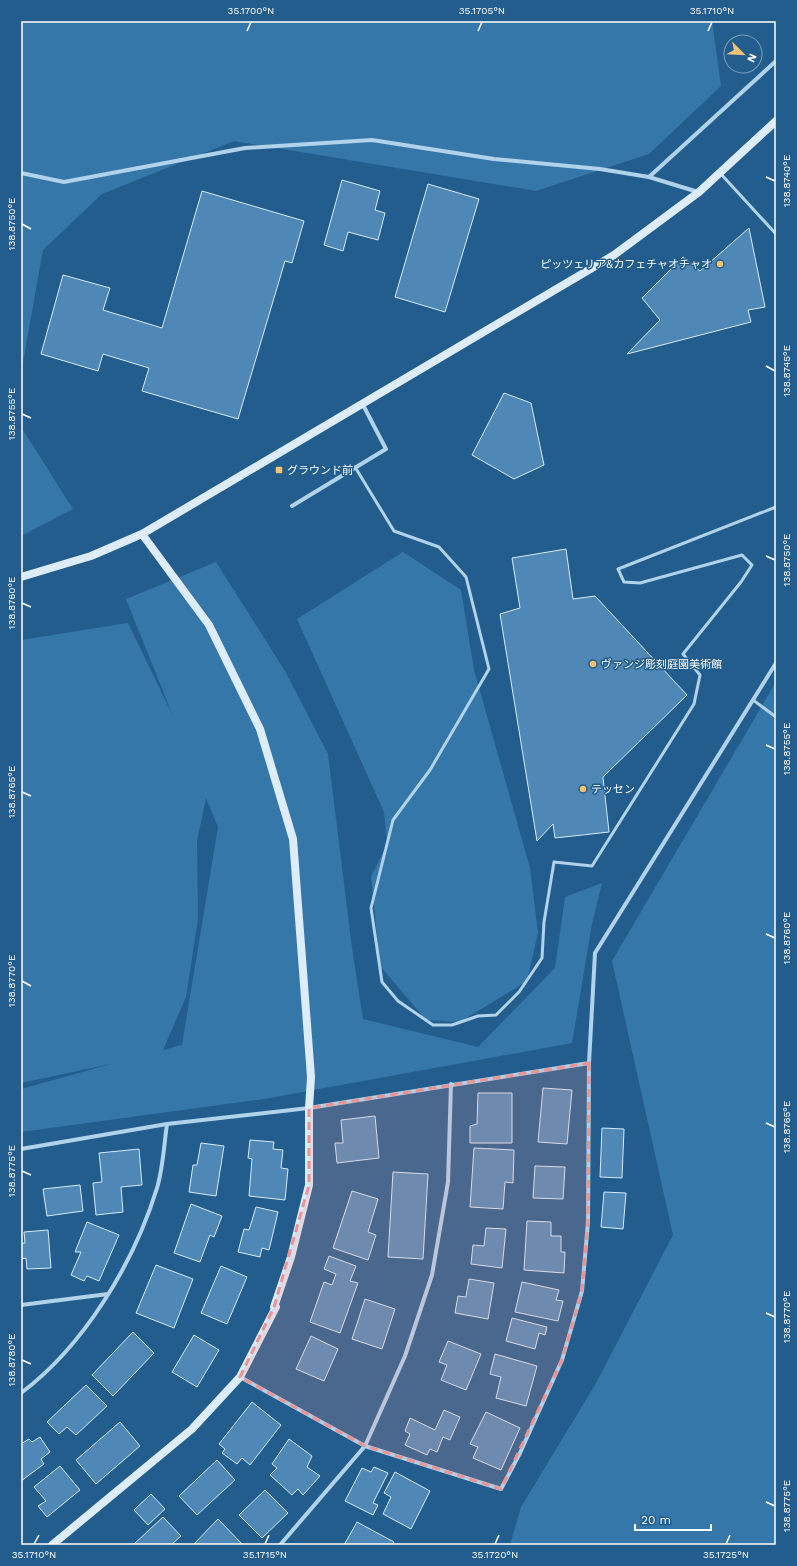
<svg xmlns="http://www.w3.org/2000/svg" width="797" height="1566" font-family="'Work Sans','Noto Sans JP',sans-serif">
<rect width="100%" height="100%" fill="#225d8d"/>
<!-- green -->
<path fill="#3677aa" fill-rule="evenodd" d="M 21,21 L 712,21 L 721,86 L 649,154 L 536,191 L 234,141 L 102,194 L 43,250 L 21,373 Z
M 21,427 L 73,509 L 21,536 Z
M 403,552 L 461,590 L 474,670 L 530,868 L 538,933 L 527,981 L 460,1022 L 426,1020 L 380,966 L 371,877 L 387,844 L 384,812 L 297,619 Z
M 216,562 L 285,671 L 328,754 L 352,948 L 363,1019 L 478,1047 L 555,968 L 565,897 L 602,883 L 592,924 L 572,1043 L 264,1099 L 21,1132 L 21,1089 L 111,1064 L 21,1083 L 21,640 L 128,623 L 173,716 L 126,599 ZM 206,798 L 218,827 L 182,1045 L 163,1050 L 186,997 L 198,919 L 197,841 Z
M 776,682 L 776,1545 L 510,1545 L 521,1507 L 595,1385 L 673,1235 L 612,961 Z"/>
<!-- building -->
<path fill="#4f88b6" stroke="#d6eaf8" d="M 342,180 L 380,191 L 375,210 L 385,213 L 378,240 L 348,232 L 343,251 L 324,245 Z
M 428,184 L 479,199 L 445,312 L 395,297 Z
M 202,191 L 304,221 L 292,263 L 285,261 L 238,419 L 142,391 L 149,368 L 103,354 L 98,371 L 41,354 L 63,275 L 110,288 L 103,310 L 162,328 Z
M 749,228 L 765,307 L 748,310 L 751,322 L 627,354 L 660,320 L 642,298 L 683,257 L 700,271 Z
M 504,393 L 531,403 L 544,465 L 514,479 L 472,455 Z
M 566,549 L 573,599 L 595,596 L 687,695 L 603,777 L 609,832 L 555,838 L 553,824 L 537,841 L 500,614 L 520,608 L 512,558 Z
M 543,1088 L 572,1090 L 567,1144 L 538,1142 Z
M 478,1093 L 512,1093 L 512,1143 L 470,1143 L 470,1126 L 477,1124 Z
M 375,1116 L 379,1158 L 337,1163 L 335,1143 L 343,1143 L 341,1120 Z
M 602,1128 L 624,1129 L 622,1178 L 600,1177 Z
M 250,1140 L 274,1142 L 273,1149 L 283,1150 L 281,1168 L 288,1169 L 285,1200 L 249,1196 L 252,1159 L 248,1158 Z
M 201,1143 L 224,1146 L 216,1196 L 189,1192 L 193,1165 L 197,1165 Z
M 474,1148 L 514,1150 L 513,1183 L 505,1182 L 503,1209 L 470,1207 Z
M 139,1149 L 142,1185 L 121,1187 L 123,1212 L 96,1215 L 93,1183 L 102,1182 L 99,1153 Z
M 535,1166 L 565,1167 L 563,1199 L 533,1198 Z
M 393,1172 L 428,1174 L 423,1259 L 388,1257 Z
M 80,1185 L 83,1211 L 47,1216 L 43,1189 Z
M 352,1191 L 378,1199 L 368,1232 L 376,1235 L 368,1260 L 333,1248 Z
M 604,1192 L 626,1193 L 623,1229 L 601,1227 Z
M 191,1204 L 222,1216 L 214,1237 L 210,1235 L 200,1262 L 174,1253 Z
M 256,1207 L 278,1212 L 269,1250 L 262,1248 L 260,1257 L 238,1252 L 244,1229 L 249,1230 Z
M 527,1221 L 551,1222 L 551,1236 L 561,1236 L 561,1252 L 565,1252 L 564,1273 L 524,1270 Z
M 87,1222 L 119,1235 L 99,1281 L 87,1276 L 84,1281 L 71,1275 L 81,1252 L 75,1252 Z
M 486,1228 L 506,1229 L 502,1268 L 471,1264 L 473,1245 L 484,1246 Z
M 48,1230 L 51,1268 L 27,1269 L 26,1258 L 21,1259 L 21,1243 L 25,1243 L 24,1232 Z
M 329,1256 L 356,1266 L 350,1281 L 358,1283 L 340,1333 L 310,1322 L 324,1282 L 332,1285 L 336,1274 L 324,1269 Z
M 156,1265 L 193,1279 L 174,1328 L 136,1313 Z
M 221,1266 L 247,1277 L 227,1324 L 201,1313 Z
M 469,1279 L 494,1283 L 488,1319 L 455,1313 L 458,1296 L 466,1297 Z
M 522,1282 L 559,1290 L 556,1300 L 563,1301 L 558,1321 L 515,1312 Z
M 365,1299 L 395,1309 L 382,1349 L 352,1339 Z
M 512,1318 L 547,1327 L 545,1335 L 539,1333 L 535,1349 L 506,1341 Z
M 133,1332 L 154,1353 L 113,1396 L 92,1375 Z
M 194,1335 L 219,1350 L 197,1387 L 172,1372 Z
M 311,1336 L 338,1349 L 324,1381 L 296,1369 Z
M 448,1341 L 481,1354 L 466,1390 L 441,1380 L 447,1365 L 439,1362 Z
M 495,1354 L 537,1366 L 526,1406 L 496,1398 L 501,1377 L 490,1374 Z
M 86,1385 L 107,1406 L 76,1435 L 67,1427 L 59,1434 L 47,1422 Z
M 252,1402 L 281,1425 L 250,1465 L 242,1458 L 237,1464 L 222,1453 L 225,1449 L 219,1444 Z
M 444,1410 L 460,1417 L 450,1440 L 443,1437 L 437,1452 L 430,1449 L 427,1455 L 405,1445 L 410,1434 L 405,1431 L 410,1418 L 435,1430 Z
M 486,1412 L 520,1428 L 501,1470 L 473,1458 L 478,1447 L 470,1444 Z
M 120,1422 L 140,1446 L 96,1484 L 76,1460 Z
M 40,1437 L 50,1452 L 41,1459 L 44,1464 L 21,1481 L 21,1444 L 29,1439 L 32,1442 Z
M 289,1439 L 312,1456 L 307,1467 L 320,1476 L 303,1495 L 298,1489 L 292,1495 L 270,1475 L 277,1468 L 272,1464 Z
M 217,1460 L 235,1480 L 197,1515 L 179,1496 Z
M 60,1466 L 80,1490 L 47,1517 L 38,1506 L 46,1501 L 34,1487 Z
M 374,1467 L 388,1473 L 373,1503 L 378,1505 L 373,1515 L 345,1501 L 362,1468 L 371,1472 Z
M 395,1472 L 430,1491 L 411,1529 L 383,1514 L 391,1497 L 384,1493 Z
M 265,1490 L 288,1513 L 262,1538 L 239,1515 Z
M 151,1494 L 165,1509 L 148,1525 L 134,1510 Z
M 163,1517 L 181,1536 L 171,1545 L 133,1545 Z
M 218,1519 L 243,1545 L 193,1545 Z
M 357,1522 L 394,1542 L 392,1545 L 344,1545 Z"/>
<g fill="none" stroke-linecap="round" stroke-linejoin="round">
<!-- lane -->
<path stroke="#b1d2eb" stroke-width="3" d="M 720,173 L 776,234
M 355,467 L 394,531 L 439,547 L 466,577 L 489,669 L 430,770 L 393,820 L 371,908 L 382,982 L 398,1001 L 433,1025 L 452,1025 L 478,1016 L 496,1015 L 519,992 L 542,958 L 544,922 L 554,862 L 592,866 L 694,704 L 700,675 L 683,654 L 741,582 L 752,565 L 742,555 L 640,583 L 624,582 L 618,569 L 776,507
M 753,700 L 776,717"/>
<!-- street -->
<path stroke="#b1d2eb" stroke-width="4" d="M 21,173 L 64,182 L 245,148 L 372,140 L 494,159 L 600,169 L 649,177 L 698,192
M 649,177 L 776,61
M 292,506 L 386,449 L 362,403
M 21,1149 L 167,1124 L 309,1108 L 589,1063
M 21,1305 L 108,1294
M 240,1377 L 365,1446 L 501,1489 L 520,1453 L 562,1360 L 582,1291 L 588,1222 L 589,1063 L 595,953 L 776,663
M 21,1393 C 84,1346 134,1263 157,1188 C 163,1168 164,1145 167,1124
M 280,1545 L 365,1446 L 405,1356 L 432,1275 L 448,1182 L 451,1084"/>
<!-- secondary -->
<path stroke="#ddecf9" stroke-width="8" d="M 21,577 L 91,556 L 142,534 L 614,255 L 699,192 L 776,121
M 52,1545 L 192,1429 L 240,1377 L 276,1307 L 274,1307 L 291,1257 L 309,1185 L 309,1108 L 311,1077 L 293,839 L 260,729 L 209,625 L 142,534"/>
</g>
<!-- marked area -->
<path fill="#ea9494" fill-opacity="0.2" stroke="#ea9494" stroke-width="3" stroke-dasharray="8 5" stroke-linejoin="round" d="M 589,1063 L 588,1222 L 582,1291 L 562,1360 L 501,1489 L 365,1446 L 240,1377 L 274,1307 L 309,1185 L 309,1108 Z"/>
<!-- ticks -->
<path fill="none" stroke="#fff" stroke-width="1.5" d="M 247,31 L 251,22M 478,31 L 482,22M 708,31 L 712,22M 766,177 L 775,181M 22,224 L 31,229M 766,366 L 775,371M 22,414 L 31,418M 766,556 L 775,560M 22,603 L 31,607M 766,745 L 775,749M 22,792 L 31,796M 766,934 L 775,938M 22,981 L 31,986M 766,1123 L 775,1127M 22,1171 L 31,1175M 766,1313 L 775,1317M 22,1360 L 31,1364M 766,1502 L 775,1506M 34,1544 L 39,1535M 265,1544 L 269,1535M 495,1544 L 499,1535M 726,1544 L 730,1535"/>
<!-- markers -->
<g fill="#f7c274" stroke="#225d8d" stroke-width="1.5">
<circle cx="720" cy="264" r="4"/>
<rect x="275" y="466" width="8" height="8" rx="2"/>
<circle cx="593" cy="664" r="4"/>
<circle cx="583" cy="789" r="4"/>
</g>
<g text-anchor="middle" stroke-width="3" stroke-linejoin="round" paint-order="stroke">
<!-- poi labels -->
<g font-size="11" fill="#fff" stroke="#225d8d" text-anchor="start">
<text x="712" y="268" text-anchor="end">ピッツェリア&amp;カフェチャオチャオ</text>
<text x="287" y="474">グラウンド前</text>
<text x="601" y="668">ヴァンジ彫刻庭園美術館</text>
<text x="591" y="793">テッセン</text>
</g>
</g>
<!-- border -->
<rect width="797" height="1566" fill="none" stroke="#225d8d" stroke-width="44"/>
<!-- north arrow -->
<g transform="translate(743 54) rotate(114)"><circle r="19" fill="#225d8d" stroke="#7a9ebb"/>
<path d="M0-3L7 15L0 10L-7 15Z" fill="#f7c274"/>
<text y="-6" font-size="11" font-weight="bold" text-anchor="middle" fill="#ffffff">N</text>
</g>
<!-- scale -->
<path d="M635 1524v6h76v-6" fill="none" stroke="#ffffff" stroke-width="2"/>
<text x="641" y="1524" font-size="12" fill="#ffffff" stroke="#225d8d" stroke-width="3" paint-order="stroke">20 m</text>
<rect x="22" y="22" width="753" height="1522" fill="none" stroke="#fff" stroke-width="1.5"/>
<g font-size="10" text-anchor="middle" fill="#fff">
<text x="251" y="14">35.1700°N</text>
<text x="482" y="14">35.1705°N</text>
<text x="712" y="14">35.1710°N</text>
<text transform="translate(786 181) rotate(-90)" y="4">138.8740°E</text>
<text transform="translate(11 224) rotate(-90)" y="4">138.8750°E</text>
<text transform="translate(786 371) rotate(-90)" y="4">138.8745°E</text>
<text transform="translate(11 414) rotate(-90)" y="4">138.8755°E</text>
<text transform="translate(786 560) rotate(-90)" y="4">138.8750°E</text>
<text transform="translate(11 603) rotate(-90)" y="4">138.8760°E</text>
<text transform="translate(786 749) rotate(-90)" y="4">138.8755°E</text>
<text transform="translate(11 792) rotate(-90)" y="4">138.8765°E</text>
<text transform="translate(786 938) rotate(-90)" y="4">138.8760°E</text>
<text transform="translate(11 981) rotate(-90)" y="4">138.8770°E</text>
<text transform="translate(786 1127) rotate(-90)" y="4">138.8765°E</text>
<text transform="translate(11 1171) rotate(-90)" y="4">138.8775°E</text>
<text transform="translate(786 1317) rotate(-90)" y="4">138.8770°E</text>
<text transform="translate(11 1360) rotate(-90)" y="4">138.8780°E</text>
<text transform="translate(786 1506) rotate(-90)" y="4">138.8775°E</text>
<text x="34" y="1558">35.1710°N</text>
<text x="265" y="1558">35.1715°N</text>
<text x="495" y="1558">35.1720°N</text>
<text x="726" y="1558">35.1725°N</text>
</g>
</svg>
